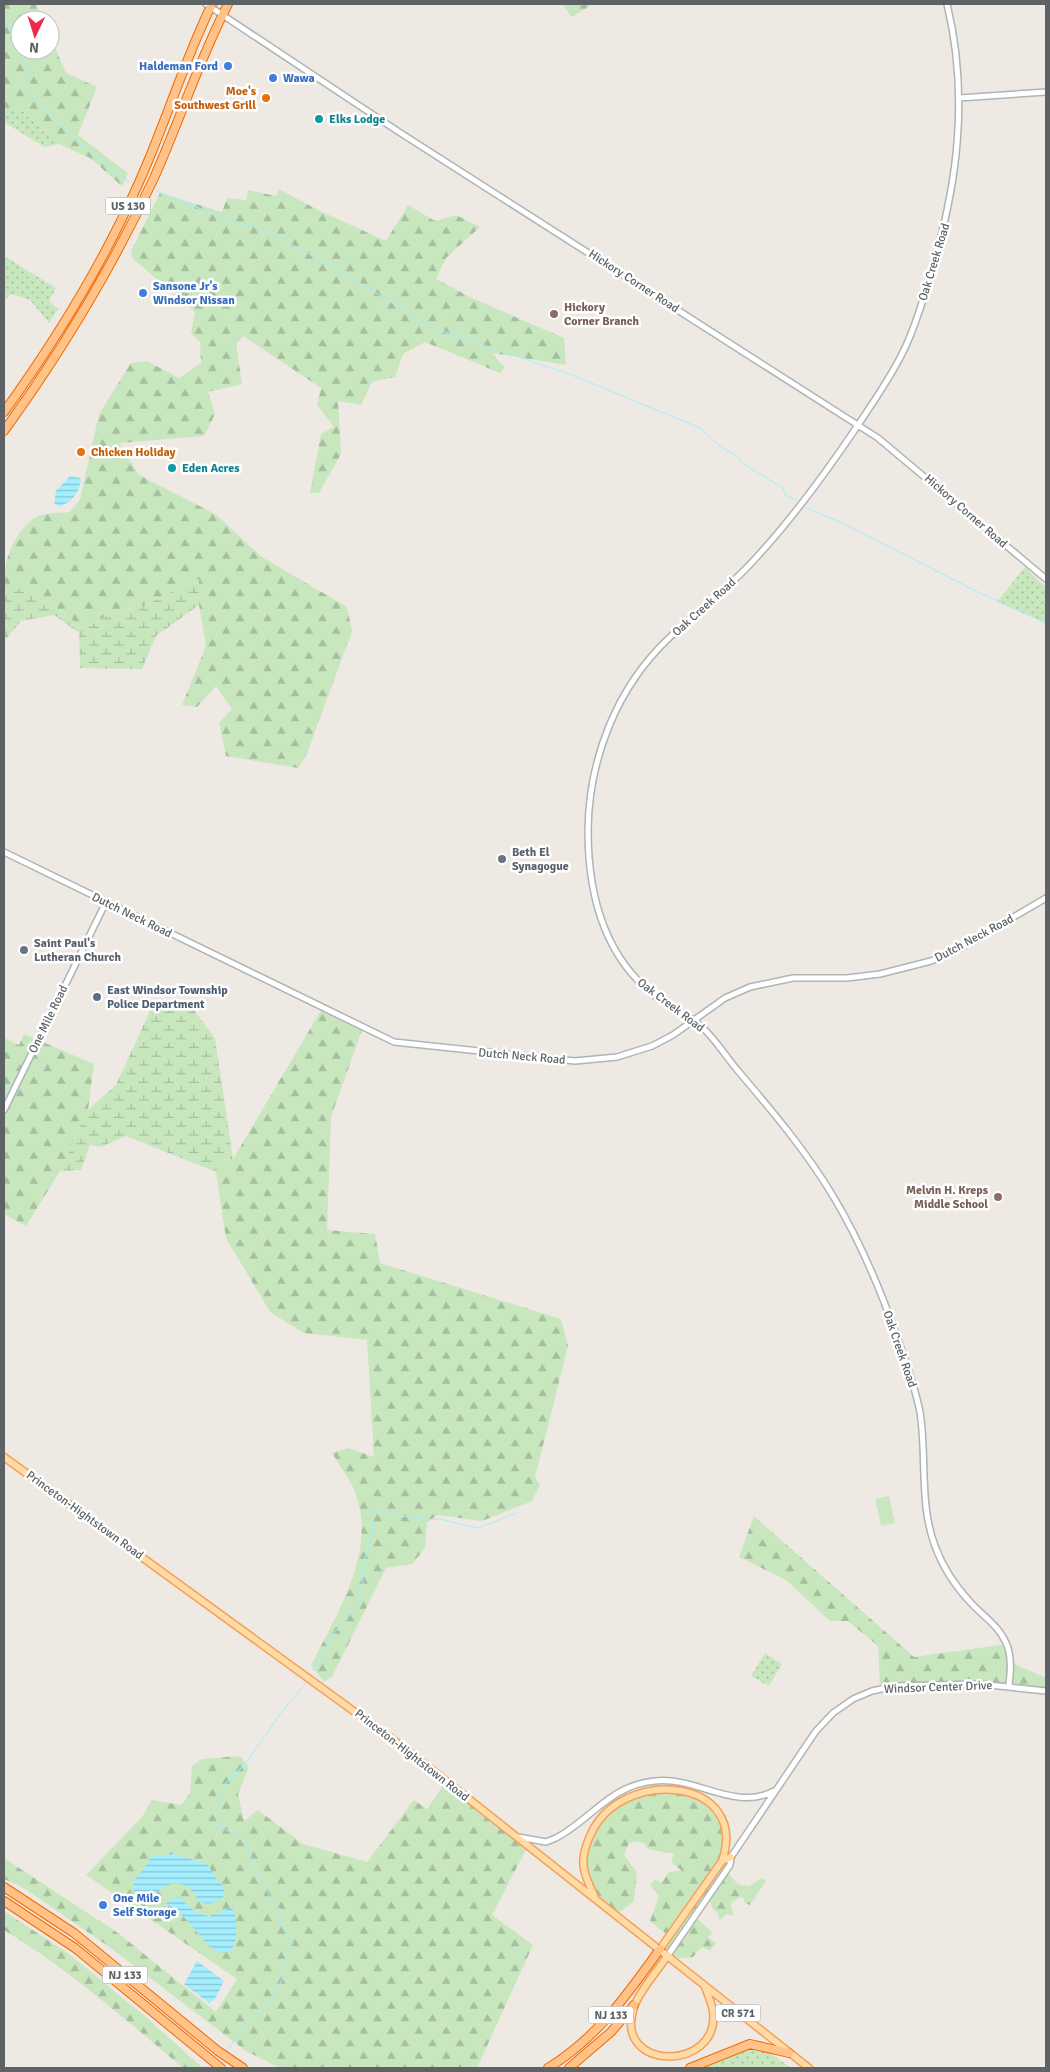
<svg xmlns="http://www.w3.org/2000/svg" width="1050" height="2072" font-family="Signika,sans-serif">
<defs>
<pattern id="grass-dots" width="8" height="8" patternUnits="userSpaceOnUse" patternTransform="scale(1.25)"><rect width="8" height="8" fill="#c9e7bf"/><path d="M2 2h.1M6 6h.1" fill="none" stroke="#a6bf9f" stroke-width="1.8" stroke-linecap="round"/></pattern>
<pattern id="forest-firs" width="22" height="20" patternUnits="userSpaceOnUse" patternTransform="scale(1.25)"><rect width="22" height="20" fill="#c9e7bf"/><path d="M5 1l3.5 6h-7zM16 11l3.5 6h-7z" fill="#a6bf9f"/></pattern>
<pattern id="wetland-marsh" width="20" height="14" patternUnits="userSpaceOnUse" patternTransform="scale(1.25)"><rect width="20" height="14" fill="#c9e7bf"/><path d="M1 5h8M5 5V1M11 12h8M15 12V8" fill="none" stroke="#a6bf9f"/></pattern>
<pattern id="water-rules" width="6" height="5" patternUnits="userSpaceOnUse" patternTransform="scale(1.25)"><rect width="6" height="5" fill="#a3eeff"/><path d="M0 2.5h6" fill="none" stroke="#88c4d2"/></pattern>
</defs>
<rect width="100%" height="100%" fill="#efe9e3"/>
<!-- grass -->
<path fill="url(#grass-dots)" d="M 4,107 L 21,109 L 59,144 L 44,147 L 4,122 Z
M 4,256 L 56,288 L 49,301 L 58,309 L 49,323 L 30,300 L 12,294 L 4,300 Z
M 1025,567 L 1046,588 L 1046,623 L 997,602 Z
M 765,1653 L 782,1664 L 769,1686 L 751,1676 Z
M 752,2048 L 767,2051 L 791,2068 L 703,2068 Z"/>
<!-- forest -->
<path fill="url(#forest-firs)" d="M 4,4 L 35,4 L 43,20 L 20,20 L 20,50 L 50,50 L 50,36 L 66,73 L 97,87 L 78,135 L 128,173 L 122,186 L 90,158 L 59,144 L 21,109 L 4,107 Z
M 562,4 L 593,4 L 572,17 Z
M 279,189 L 316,209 L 386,241 L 408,205 L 435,221 L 456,215 L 480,227 L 446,258 L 436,279 L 472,298 L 564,338 L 566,365 L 493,353 L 499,362 L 505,367 L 500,373 L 425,342 L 403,354 L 395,377 L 372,382 L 361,405 L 338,401 L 341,454 L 319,493 L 310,493 L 321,434 L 334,427 L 317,405 L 321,388 L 243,336 L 236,344 L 242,384 L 208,392 L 215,414 L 204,436 L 119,443 L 139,475 L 215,514 L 262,557 L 347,607 L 352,631 L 306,756 L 298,768 L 226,756 L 219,723 L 232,709 L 216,686 L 197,707 L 182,705 L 206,646 L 199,605 L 199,579 L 147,604 L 104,617 L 84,629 L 60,610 L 4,582 C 4,559 15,531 35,518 C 43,512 61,513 70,512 L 80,499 L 99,414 L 131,363 L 147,361 L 179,378 L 201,363 L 200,342 L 191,333 L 195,312 L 132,258 L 131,251 L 160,193 L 222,212 L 227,198 L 246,200 L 248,190 L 276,196 Z
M 323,1007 L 363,1027 L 331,1117 L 327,1230 L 375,1234 L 380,1263 L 561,1319 L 568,1346 L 535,1477 L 540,1485 L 532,1501 L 482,1521 L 438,1515 L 427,1522 L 425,1548 L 412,1564 L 386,1568 L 332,1677 L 324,1682 L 311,1666 C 336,1614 378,1552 355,1492 C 350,1479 339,1465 332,1453 L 348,1448 L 374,1457 L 367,1340 L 304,1333 L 270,1312 L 226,1238 L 216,1172 L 220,1160 L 233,1159 Z
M 24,1034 L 94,1064 L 88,1110 L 60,1171 L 26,1226 L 4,1214 L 4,1038 L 19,1045 Z
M 754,1516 L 914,1657 L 1007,1644 L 1010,1662 L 1046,1678 L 1046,1689 C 990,1679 936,1681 880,1685 L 878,1646 L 848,1621 L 830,1621 L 786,1580 L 739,1557 Z
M 240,1756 L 249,1767 L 238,1794 L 244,1821 L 258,1810 L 303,1844 L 367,1862 L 414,1800 L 427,1809 L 447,1780 L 527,1848 L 492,1915 L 533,1945 L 477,2068 L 280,2068 L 246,2051 L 108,1946 L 22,1887 L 4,1879 L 4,1858 L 118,1933 L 216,2012 L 237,1979 L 86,1875 L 142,1817 L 152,1800 L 181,1805 L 190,1793 L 192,1766 L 202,1759 Z
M 672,1789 L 707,1802 L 726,1826 C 723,1845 718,1858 730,1875 C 736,1883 739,1886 749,1886 L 762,1878 L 766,1881 L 750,1905 L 745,1903 L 743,1897 L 740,1897 L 731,1903 L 733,1916 L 726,1914 L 722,1919 L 719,1919 L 717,1912 L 713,1909 L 708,1898 L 695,1917 L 712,1932 L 708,1938 L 716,1943 L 710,1951 L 702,1947 L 693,1957 L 673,1959 L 660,1949 L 669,1936 L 650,1921 L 659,1896 L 650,1885 L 656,1879 L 661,1883 L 669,1872 L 682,1871 L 671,1862 L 674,1854 L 647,1849 L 645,1844 L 637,1841 L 629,1843 L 624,1855 L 637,1873 L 634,1901 L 616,1915 L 596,1899 L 584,1859 L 597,1824 L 628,1796 Z
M 4,1911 L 69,1954 L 147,2018 L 203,2068 L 183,2068 C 126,2020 68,1969 4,1930 Z"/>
<!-- wetland -->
<path fill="url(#wetland-marsh)" d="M 199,579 L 199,605 L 156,636 L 142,669 L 80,668 L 79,633 L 54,615 L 21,621 L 7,638 L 4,639 L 4,582 L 60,610 L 84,629 L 104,617 L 147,604 Z
M 155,1000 L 190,1005 L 215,1038 L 233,1159 L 220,1160 L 216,1172 L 126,1136 L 101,1147 L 90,1145 L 81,1170 L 60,1171 L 88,1110 L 116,1085 Z"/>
<!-- pitch -->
<path fill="#c9e7bf" d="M 889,1496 L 895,1523 L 881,1526 L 875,1499 Z"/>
<!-- water -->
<path fill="url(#water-rules)" d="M 70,476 L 80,478 L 81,481 C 78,494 71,504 58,506 L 54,503 L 56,491 Z
M 173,1854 L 207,1864 L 219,1882 L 225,1887 L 223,1898 C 191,1917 201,1880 172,1884 C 157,1887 154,1903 137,1898 C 125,1879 145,1874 150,1857 Z
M 179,1897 L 195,1912 L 210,1917 L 232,1907 C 238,1921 238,1938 231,1951 C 226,1952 221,1954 216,1951 C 200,1940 184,1910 165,1904 L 174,1898 Z
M 197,1961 L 224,1981 L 215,1999 L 209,2003 L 184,1984 Z"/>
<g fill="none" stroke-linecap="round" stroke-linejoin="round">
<!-- stream -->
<path stroke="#a3eeff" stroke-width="1" d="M 4,16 L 30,75 L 29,96 L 52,114 L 68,135 L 129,182
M 156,191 L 229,220 L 253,226 L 283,240 L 335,268 L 433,328 L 572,375 L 700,428 L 721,447 L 737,456 L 742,463 L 783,488 L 785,495 L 797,500
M 807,508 L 840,522 L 980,593 L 1046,623
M 313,1670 L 335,1631 L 341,1627 L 357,1605 L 363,1582 L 362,1568 L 373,1530 L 371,1513 L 387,1513 L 425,1520 L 440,1519 L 478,1528 L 517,1513
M 227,2051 L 248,2020 L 274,1995 L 282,1980 L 285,1961 L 293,1943 L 281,1925 L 279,1908 L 271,1899 L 242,1838 L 221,1827 L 217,1823 L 219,1800 L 225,1784 L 246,1763 L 280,1714 L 306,1683
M 208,2068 L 209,2067"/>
<!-- minor casing -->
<g stroke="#afb4b7" stroke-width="8">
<path id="minor" d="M 206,4 L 399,132 L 878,438 L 1046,579
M 947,4 C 969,95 958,184 931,272 C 923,300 915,328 902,354 C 889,380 872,404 856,428 C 825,474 793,518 755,559 C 729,588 698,611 669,638 C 617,687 589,758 588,830 C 588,892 603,955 654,995 C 669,1007 688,1014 702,1027 C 716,1040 727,1058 739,1072 C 773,1112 806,1151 833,1196 C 860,1241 880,1288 897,1337 C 906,1362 915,1386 920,1412 C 927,1456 919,1504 935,1546 C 943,1568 956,1587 971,1603 C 985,1618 1001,1627 1008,1648 C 1012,1661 1010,1673 1009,1686
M 959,98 L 1046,92
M 4,852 L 394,1042 L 575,1061 L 617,1057 L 652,1046 L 673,1035 L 725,998 L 750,987 L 793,978 L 847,978 L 880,974 L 931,961 L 961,948 L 1046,898
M 4,1110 L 106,902
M 518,1837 L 546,1842 L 556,1838 C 592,1819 610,1785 655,1781 C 696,1776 735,1812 774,1791
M 668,1955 L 730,1865 L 731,1857 L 816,1731 L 833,1713 L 853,1699 L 872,1691 L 895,1686 L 979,1684 L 1046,1691"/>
</g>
<!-- major casing -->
<g stroke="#f6a055" stroke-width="9">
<path id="major" d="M 4,1457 L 403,1747 L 809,2068
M 595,1898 C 592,1890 587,1881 585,1873 C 581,1861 585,1847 590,1836 C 620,1765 751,1777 722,1861
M 660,1949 L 722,1861 L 731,1857
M 668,1955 C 659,1969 639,1991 634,2007 C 612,2072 720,2072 713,2012 C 712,2004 708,1995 705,1987"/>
</g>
<!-- highway casing -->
<g stroke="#f26900" stroke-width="10">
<path id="highway" d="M 4,412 C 56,340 104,262 140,180 C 166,122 184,61 212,4
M 4,431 C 62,351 112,268 154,178 C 180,120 199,60 228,4
M 4,1887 L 74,1933 L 218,2051 L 243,2068
M 4,1901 L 75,1948 L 221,2068
M 548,2068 C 597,2038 627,1995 660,1949
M 569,2068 L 611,2032 L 634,2005
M 690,2068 L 750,2044 L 789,2053"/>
</g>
<!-- minor -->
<use href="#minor" stroke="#fff" stroke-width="5"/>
<!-- major -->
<use href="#major" stroke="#ffdba8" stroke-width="6"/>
<!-- highway -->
<use href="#highway" stroke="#ffc38a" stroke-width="8"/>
</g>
<!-- markers -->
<g fill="#3f7fe0" stroke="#fff" stroke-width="2">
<circle cx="228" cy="66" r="5"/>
<circle cx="273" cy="78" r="5"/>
<circle cx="143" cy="293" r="5"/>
<circle cx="103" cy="1905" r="5"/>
</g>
<g fill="#e8710a" stroke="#fff" stroke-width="2">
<circle cx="266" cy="98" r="5"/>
<circle cx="81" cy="452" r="5"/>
</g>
<g fill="#0f9aa8" stroke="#fff" stroke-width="2">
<circle cx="319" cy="119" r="5"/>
<circle cx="172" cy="468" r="5"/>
</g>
<g fill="#8d6e63" stroke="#fff" stroke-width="2">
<circle cx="554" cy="314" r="5"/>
<circle cx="998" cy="1197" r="5"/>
</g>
<g fill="#6b7280" stroke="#fff" stroke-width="2">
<circle cx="502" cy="859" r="5"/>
<circle cx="24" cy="950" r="5"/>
</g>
<circle fill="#5c6f8a" stroke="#fff" stroke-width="2" cx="97" cy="997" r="5"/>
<g text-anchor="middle" stroke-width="5" stroke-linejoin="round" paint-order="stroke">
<!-- shield labels -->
<g fill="#fff" stroke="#8d9193" stroke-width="1">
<rect x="105.5" y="197.5" width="45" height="17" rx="4"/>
<rect x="102.5" y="1966.5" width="45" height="17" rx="4"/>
<rect x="715.5" y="2004.5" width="45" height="17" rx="4"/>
<rect x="588.5" y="2006.5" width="45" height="17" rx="4"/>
</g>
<g font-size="11" font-weight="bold" fill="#5c6265">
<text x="128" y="210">US 130</text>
<text x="125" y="1979">NJ 133</text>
<text x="738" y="2017">CR 571</text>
<text x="611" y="2019">NJ 133</text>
</g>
<!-- shop labels -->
<g font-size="12" font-weight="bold" fill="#366cbe" stroke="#fff" text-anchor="start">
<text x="218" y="70" text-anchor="end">Haldeman Ford</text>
<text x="283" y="82">Wawa</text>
<text x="153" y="290">Sansone Jr's<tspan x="153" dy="14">Windsor Nissan</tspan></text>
<text x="113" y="1902">One Mile<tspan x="113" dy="14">Self Storage</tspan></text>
</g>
<!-- food labels -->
<g font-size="12" font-weight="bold" fill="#c56008" stroke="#fff" text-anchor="end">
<text x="256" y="95">Moe's<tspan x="256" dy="14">Southwest Grill</tspan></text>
<text x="91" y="456" text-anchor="start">Chicken Holiday</text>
</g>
<!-- culture labels -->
<g font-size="12" font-weight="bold" fill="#0d838f" stroke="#fff" text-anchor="start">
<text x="329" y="123">Elks Lodge</text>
<text x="182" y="472">Eden Acres</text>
</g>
<!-- street labels -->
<g font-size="12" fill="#5c6265" stroke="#fff">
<text transform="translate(934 262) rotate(-73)" y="4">Oak Creek Road</text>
<text transform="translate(634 281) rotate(33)" y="4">Hickory Corner Road</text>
<text transform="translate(966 511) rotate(41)" y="4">Hickory Corner Road</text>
<text transform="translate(704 607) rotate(-42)" y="4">Oak Creek Road</text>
<text transform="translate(132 915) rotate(26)" y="4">Dutch Neck Road</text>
<text transform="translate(974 938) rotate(-28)" y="4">Dutch Neck Road</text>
<text transform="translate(671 1005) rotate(37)" y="4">Oak Creek Road</text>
<text transform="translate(48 1019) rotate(-64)" y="4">One Mile Road</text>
<text transform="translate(522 1056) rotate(5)" y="4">Dutch Neck Road</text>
<text transform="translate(900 1349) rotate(71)" y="4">Oak Creek Road</text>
<text transform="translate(85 1515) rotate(36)" y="4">Princeton-Hightstown Road</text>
<text transform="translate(938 1687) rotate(-2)" y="4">Windsor Center Drive</text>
<text transform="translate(412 1755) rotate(38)" y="4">Princeton-Hightstown Road</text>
</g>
<!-- education labels -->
<g font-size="12" font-weight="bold" fill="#785e54" stroke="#fff" text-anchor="start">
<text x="564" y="311">Hickory<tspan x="564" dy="14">Corner Branch</tspan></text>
<text x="988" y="1194" text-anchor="end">Melvin H. Kreps<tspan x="988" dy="14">Middle School</tspan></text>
</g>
<!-- worship labels -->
<g font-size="12" font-weight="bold" fill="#5b616d" stroke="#fff" text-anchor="start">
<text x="512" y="856">Beth El<tspan x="512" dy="14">Synagogue</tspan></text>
<text x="34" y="947">Saint Paul's<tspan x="34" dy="14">Lutheran Church</tspan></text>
</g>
<!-- service labels -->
<g font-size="12" font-weight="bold" fill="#4e5e75" stroke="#fff" text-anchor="start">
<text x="107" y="994">East Windsor Township<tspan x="107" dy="14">Police Department</tspan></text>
</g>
</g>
<!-- border -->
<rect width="1050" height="2072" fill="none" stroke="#5c6265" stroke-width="10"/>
<!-- north arrow -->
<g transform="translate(35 35) rotate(184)"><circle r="24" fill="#ffffff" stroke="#bec0c1"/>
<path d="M0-4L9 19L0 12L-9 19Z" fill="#ef294c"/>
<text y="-8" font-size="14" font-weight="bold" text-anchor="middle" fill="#5c6265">N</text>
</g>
</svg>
